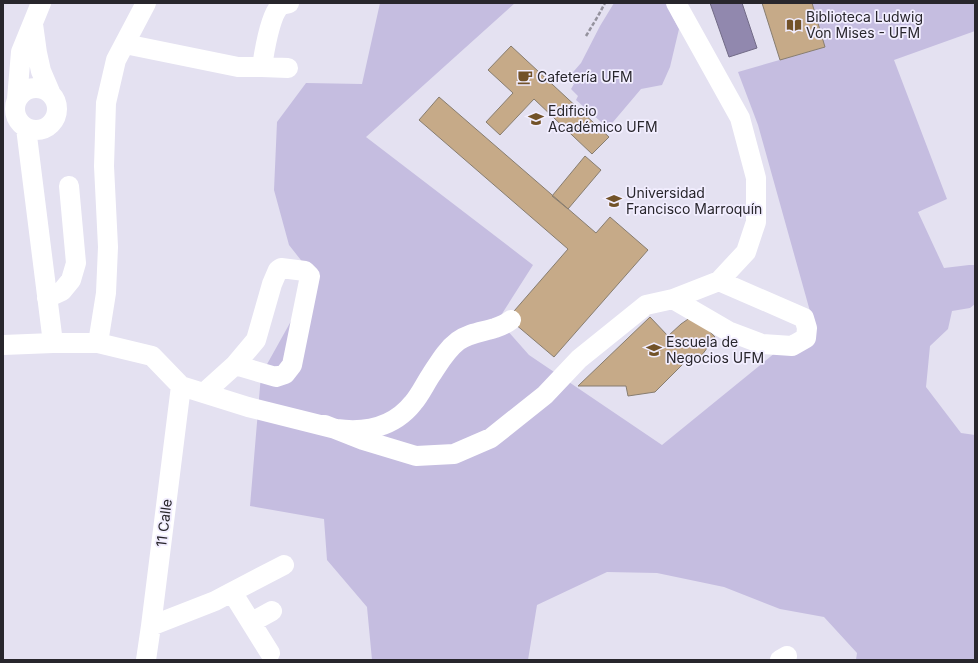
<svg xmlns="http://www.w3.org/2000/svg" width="978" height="663" font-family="Inter,sans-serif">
<rect width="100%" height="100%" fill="#e4e1f1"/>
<!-- green -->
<path fill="#c5bde0" d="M 380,3 L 515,3 L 366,137 L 533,265 L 498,320 L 529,355 L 662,445 L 813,322 L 758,125 L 738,72 L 825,47 L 812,3 L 975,3 L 975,31 L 894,60 L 947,199 L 918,212 L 944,268 L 969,265 L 975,265 L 975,304 L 970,308 L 952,311 L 948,329 L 930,346 L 926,387 L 961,433 L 975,435 L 975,660 L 856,660 L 857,653 L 824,617 L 780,609 L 724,587 L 657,573 L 607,572 L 537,605 L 528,660 L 372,660 L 367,607 L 327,560 L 324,519 L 250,506 L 261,375 L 315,278 L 289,245 L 274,190 L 277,122 L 306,83 L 362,84 Z
M 614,3 L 667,3 L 672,16 L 679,29 L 670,67 L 662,85 L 641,89 L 608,128 L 576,100 L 578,96 L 571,89 L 574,84 L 567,79 L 581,63 L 600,26 Z"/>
<!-- water -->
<path fill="#9188ae" stroke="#726b87" d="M 710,3 L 742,3 L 757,48 L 729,57 Z"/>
<!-- building -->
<path fill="#c6aa88" stroke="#877d70" d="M 762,3 L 812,3 L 825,47 L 780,60 Z
M 511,46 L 609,137 L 592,154 L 534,99 L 500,135 L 486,122 L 513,93 L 488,70 Z
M 439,97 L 596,233 L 610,217 L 648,250 L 554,357 L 508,318 L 568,249 L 419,120 Z
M 585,156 L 601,170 L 568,209 L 552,196 Z
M 694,315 L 715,337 L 702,355 L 688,359 L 655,392 L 628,396 L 626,386 L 578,386 L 650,317 L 668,336 L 681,324 Z"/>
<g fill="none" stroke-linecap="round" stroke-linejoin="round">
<!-- path -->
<path stroke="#94929d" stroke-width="2.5" stroke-dasharray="4 2" stroke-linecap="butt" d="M 586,36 L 598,16 L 605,3"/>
<!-- minor -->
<path stroke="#fff" stroke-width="20" d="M 33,24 L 37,53 L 41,71 L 50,92
M 125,44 L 238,67 L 262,67 C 264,53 270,15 280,6 C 282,4 287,4 289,3
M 262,67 L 288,68
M15 109a21 21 0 1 1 42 0a21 21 0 1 1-42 0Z
M 17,99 L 21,52 L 41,3
M 26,128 L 53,343
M 47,298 L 62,291 L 71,280 L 76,263 L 69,186
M 673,299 L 728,331 L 762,344 L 792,346 L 806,338 L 807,328 L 804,318 L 719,281
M 98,343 L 106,293 L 108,247 L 104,166 L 106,103 L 116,60 L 146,3
M 3,345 L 53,343 L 98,343 L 152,356 L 181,386 L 248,407 L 336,429 C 365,433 394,427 413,403 C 420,395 425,384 431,375 C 439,363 446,350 458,341 C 469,333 482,332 495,328 C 501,326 506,324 511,320
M 204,393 L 235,365 L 256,340 L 272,284 L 278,270 L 281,268 L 305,271 L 310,276 L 292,365 L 285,374 L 276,377 L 235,365
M 325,425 L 363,440 L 416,456 L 454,454 L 491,438 L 545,395 L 579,359 L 646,305 L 673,299 L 719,281 L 746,252 L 756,222 L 756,178 L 740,118 L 676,3
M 232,592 L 284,565
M 252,622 L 272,611
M 151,626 L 215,601 L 232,592 L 270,653
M 146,660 L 151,626 L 181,386
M 780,660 L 787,656"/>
</g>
<!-- icons -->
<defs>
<g id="library-bare" transform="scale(1.2)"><path d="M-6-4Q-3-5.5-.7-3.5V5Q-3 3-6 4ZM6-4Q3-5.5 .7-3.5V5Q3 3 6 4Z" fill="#725228" stroke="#f2eeff" stroke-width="2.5" paint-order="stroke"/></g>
<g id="cafe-bare" transform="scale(1.2)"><path d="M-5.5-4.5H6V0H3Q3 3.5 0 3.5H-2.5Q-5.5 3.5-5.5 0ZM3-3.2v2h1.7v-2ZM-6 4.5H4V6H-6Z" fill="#725228" stroke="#f2eeff" stroke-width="2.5" paint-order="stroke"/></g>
<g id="university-bare" transform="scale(1.2)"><path d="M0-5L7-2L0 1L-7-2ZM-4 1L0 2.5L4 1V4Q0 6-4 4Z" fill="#725228" stroke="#f2eeff" stroke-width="2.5" paint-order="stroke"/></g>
</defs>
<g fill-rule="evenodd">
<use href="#library-bare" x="794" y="25"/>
<use href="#cafe-bare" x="525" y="77"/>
<use href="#university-bare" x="536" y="119"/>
<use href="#university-bare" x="614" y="201"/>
<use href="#university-bare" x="654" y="350"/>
</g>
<g text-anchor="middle" stroke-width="3.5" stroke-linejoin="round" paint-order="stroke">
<!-- poi labels -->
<g font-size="14" fill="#28262c" stroke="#f2eeff" text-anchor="start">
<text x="806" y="22">Biblioteca Ludwig<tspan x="806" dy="16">Von Mises - UFM</tspan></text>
<text x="537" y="82">Cafetería UFM</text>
<text x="548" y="116">Edificio<tspan x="548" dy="16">Académico UFM</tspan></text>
<text x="626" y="198">Universidad<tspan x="626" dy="16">Francisco Marroquín</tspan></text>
<text x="666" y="347">Escuela de<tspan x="666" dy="16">Negocios UFM</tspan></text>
</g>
<!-- street labels -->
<g font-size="14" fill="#28262c" stroke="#f2eeff">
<text transform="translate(164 523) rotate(-83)" y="5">11 Calle</text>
</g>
</g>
<!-- border -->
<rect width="978" height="663" fill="none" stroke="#28262c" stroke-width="8"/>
</svg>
